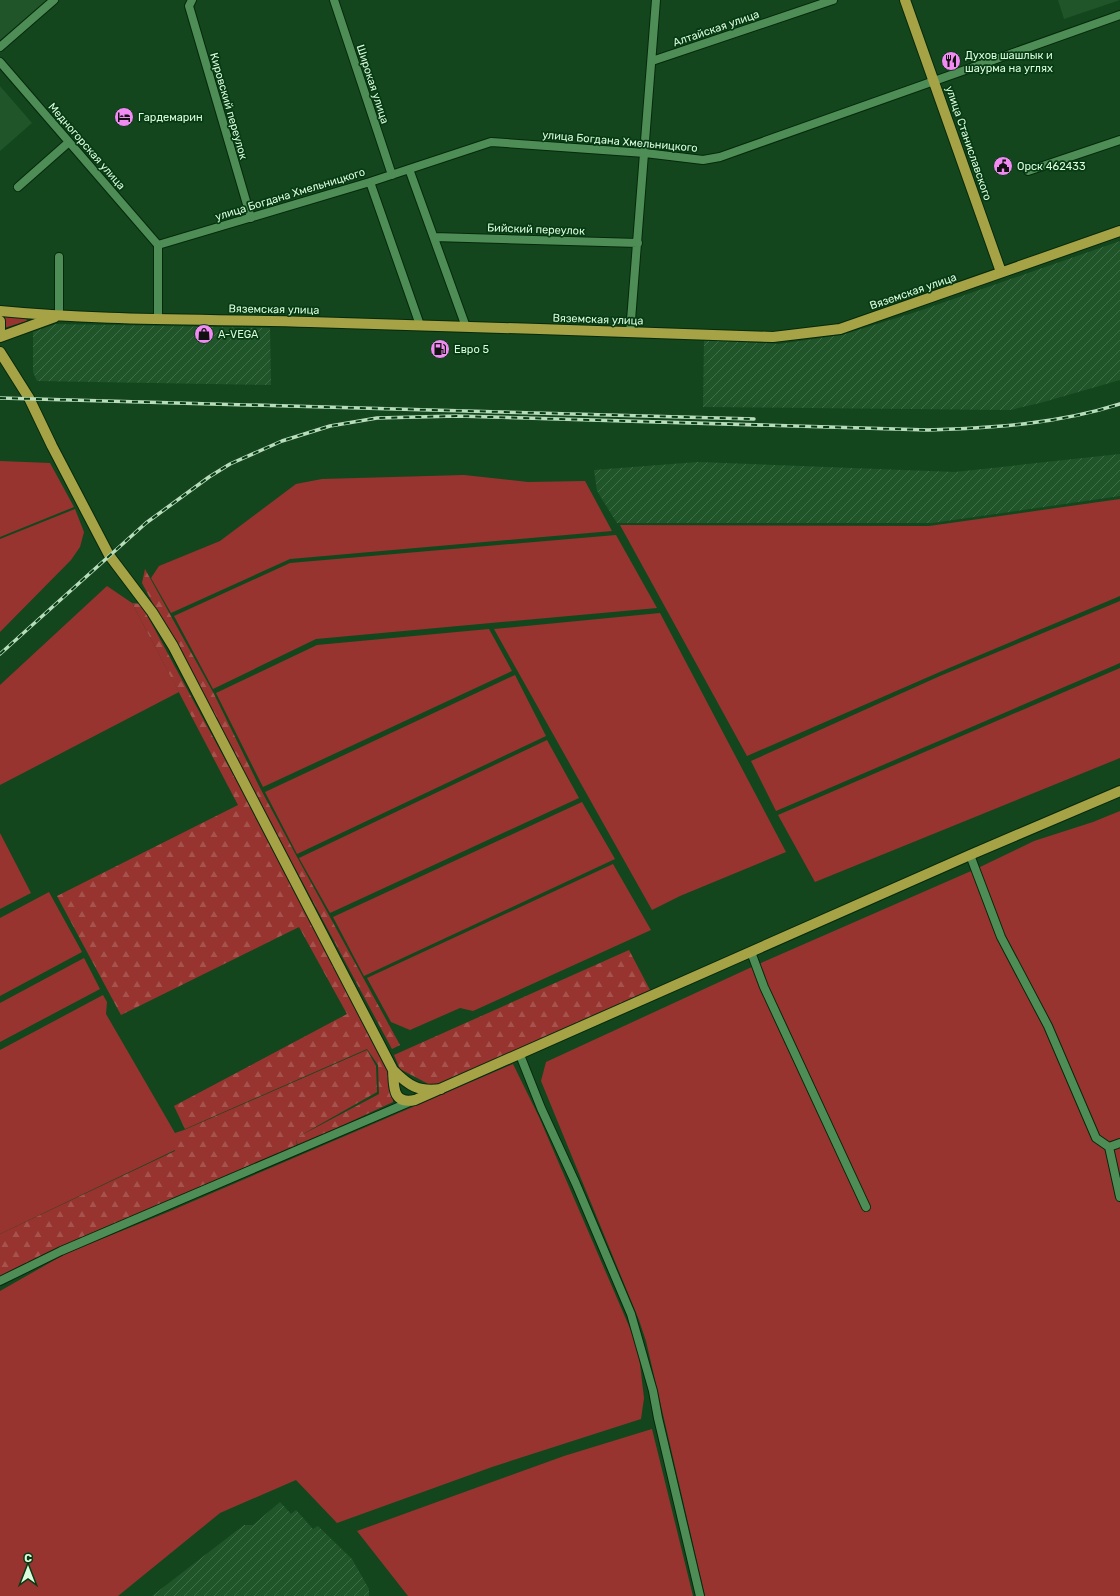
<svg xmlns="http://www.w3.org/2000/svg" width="1120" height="1596" font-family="Rubik,sans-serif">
<defs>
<pattern id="industrial-furrows" width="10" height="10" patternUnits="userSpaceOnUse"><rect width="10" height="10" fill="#1f5529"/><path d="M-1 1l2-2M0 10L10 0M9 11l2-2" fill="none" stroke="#3f6e48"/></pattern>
<pattern id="forest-firs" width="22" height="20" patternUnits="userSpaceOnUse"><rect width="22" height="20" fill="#98342f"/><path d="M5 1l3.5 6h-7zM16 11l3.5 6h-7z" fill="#a6524d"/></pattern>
</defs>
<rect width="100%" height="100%" fill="#14461d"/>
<!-- built -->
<path fill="#1f5529" d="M 0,0 L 47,0 L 0,41 Z
M 1058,0 L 1120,0 L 1064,19 Z
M 0,86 L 32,123 L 0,151 Z"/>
<!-- industrial -->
<path fill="url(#industrial-furrows)" d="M 1120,241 L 1120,380 L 1040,403 L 1010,410 L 703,407 L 704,340 L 779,344 L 842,335 L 919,311 Z
M 56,324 L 270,328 L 271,385 L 37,381 L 33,372 L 33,332 Z
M 1120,454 L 1120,496 L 932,523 L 617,523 L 597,491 L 594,470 L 698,462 L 955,472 Z
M 280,1502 L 291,1514 L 296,1510 L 313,1529 L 318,1526 L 352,1559 L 369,1589 L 369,1596 L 152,1596 L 244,1525 L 253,1525 Z"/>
<!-- green -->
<path fill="#98342f" d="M 2,316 L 26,318 L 27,321 L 4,328 L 4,320 Z
M 0,461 L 50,463 L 74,507 L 0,537 Z
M 464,475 L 528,482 L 585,481 L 612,531 L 290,559 L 171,613 L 151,578 L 159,566 L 220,541 L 296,484 L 322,479 Z
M 1120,499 L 1120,596 L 942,671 L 747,756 L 620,525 L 929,526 Z
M 75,509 L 84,532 L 80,547 L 71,560 L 0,632 L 0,539 Z
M 616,535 L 657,608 L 316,639 L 213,689 L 174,616 L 290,563 Z
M 107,586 L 132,603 L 179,692 L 0,785 L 0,685 Z
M 1120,601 L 1120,663 L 776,811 L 751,761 L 940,676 Z
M 660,613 L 786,852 L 680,896 L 652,910 L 494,629 Z
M 489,629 L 512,671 L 263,787 L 216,693 L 317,645 Z
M 1120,668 L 1120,758 L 815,882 L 778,815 Z
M 515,675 L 546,736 L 297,854 L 265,792 Z
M 547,740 L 579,798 L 330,913 L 299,858 Z
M 582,802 L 615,859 L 364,976 L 333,917 Z
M 1120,811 L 1120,1596 L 705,1596 L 646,1341 L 639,1320 L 541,1081 L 546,1062 L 754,966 L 978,868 L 1034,841 L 1093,822 Z
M 0,833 L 31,893 L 0,909 Z
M 613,864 L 651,930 L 473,1011 L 460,1008 L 410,1030 L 391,1022 L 367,978 Z
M 49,892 L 82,952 L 0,996 L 0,918 Z
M 84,958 L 100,989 L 0,1042 L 0,1003 Z
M 103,995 L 107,1002 L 106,1014 L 175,1133 L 175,1150 L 0,1234 L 0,1050 Z
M 513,1064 L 539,1117 L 638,1347 L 644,1398 L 641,1419 L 492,1467 L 337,1523 L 296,1480 L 220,1513 L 118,1596 L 0,1596 L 0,1291 L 65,1254 L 168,1212 Z
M 652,1429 L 693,1596 L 408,1596 L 357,1531 L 564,1456 Z"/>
<!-- forest -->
<path fill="url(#forest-firs)" d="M 145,569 L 214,694 L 260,788 L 297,857 L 400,1045 L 392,1049 L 142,583 Z
M 132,603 L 141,604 L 294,887 L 391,1072 L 393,1102 L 298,1146 L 296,1139 L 297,1146 L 0,1277 L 0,1234 L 175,1151 L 175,1133 L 184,1130 L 367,1050 L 376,1066 L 377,1092 L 296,1138 L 379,1094 L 378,1065 L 367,1049 L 185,1129 L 174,1106 L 347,1014 L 299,927 L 121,1015 L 57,896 L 238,805 Z
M 629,950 L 650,990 L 434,1087 L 400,1069 L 394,1055 Z"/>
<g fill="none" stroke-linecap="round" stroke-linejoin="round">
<!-- minor casing -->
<g stroke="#06290d" stroke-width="10">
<path id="minor" d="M 192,0 L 189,6 L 251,218
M 334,0 L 392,175
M 0,47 L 54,0
M 652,61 L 833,0
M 0,62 L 158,245
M 409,169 L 466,327
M 1028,171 L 1120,140
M 370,182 L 420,325
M 18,187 L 69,142
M 434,237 L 638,243
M 158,245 L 370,182 L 491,142 L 645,153 L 703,160 L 720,157 L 1120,15
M 158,245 L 158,319
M 59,316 L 59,257
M 630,333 L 656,0
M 970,855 L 1001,937 L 1048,1026 L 1096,1138 L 1109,1147 L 1120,1197
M 751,952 L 764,987 L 866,1207
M 520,1055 L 541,1108 L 576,1184 L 631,1314 L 653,1391 L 658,1418 L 700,1596
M 1109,1147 L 1120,1143
M 0,1281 L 61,1251 L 412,1101"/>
</g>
<!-- major casing -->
<g stroke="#06290d" stroke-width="12">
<path id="major" d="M 905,0 L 1001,272
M 0,311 C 103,321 207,319 310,322 C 465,326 618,332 773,337 L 840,329 L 1120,231
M 0,321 L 0,330
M 0,337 L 55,317
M 0,352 L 29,398 L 52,446 L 109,555 L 152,612 L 173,646 L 393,1070 C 409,1086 418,1092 441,1089
M 393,1070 C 394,1086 392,1105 415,1100 L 970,855 L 1120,791"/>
</g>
<!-- minor -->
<use href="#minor" stroke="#4e8e56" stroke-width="8"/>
<!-- major -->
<use href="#major" stroke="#a5a345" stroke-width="10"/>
<!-- rail casing -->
<g stroke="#b9ddbc" stroke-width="3.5">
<path id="rail" d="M 0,398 L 754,419
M 0,654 L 146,523 L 209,477 L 230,464 L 282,441 L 330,426 L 377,418 L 457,416 L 928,430 C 993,428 1058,424 1120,404"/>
</g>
<!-- rail -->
<use href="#rail" stroke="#063b13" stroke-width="2" stroke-dasharray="6" stroke-linecap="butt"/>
</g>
<!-- icons -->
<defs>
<g id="restaurant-disc" transform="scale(1)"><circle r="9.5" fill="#f28af3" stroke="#063b13"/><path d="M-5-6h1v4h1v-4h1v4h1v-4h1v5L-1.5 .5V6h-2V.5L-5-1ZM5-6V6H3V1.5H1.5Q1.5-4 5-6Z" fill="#111"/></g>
<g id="hotel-disc" transform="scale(1)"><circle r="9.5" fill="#f28af3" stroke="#063b13"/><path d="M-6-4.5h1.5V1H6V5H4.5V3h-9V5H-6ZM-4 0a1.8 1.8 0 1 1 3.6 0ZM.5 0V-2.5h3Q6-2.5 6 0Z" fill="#111"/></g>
<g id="civic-disc" transform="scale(1)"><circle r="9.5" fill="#f28af3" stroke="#063b13"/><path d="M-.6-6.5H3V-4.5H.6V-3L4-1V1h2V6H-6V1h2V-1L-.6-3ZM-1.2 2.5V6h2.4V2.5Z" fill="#111"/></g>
<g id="shop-disc" transform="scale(1)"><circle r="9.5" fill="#f28af3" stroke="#063b13"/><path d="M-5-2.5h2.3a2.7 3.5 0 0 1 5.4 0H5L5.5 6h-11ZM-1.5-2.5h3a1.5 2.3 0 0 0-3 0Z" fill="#111"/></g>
<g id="fuel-disc" transform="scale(1)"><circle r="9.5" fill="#f28af3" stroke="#063b13"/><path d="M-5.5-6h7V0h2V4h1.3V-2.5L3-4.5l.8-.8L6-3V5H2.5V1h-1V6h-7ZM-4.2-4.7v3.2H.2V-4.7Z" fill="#111"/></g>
</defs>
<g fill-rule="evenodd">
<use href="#restaurant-disc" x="951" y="61"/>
<use href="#hotel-disc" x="124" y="117"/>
<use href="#civic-disc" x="1003" y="166"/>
<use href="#shop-disc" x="204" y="334"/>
<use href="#fuel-disc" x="440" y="349"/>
</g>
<g text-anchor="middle" stroke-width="3.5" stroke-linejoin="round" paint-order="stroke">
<!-- street labels -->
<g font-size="11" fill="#dbfcdd" stroke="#063b13">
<text transform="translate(716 28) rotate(-19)" y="4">Алтайская улица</text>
<text transform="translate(373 84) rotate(72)" y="4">Широкая улица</text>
<text transform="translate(229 106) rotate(74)" y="4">Кировский переулок</text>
<text transform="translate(620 141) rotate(5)" y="4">улица Богдана Хмельницкого</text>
<text transform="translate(969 143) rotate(71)" y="4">улица Станиславского</text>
<text transform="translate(87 146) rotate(49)" y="4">Медногорская улица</text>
<text transform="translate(290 194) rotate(-17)" y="4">улица Богдана Хмельницкого</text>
<text transform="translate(536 229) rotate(2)" y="4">Бийский переулок</text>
<text transform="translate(913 291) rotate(-19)" y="4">Вяземская улица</text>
<text transform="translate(274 309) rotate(1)" y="4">Вяземская улица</text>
<text transform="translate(598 319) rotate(2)" y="4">Вяземская улица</text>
</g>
<!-- poi labels -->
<g font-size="11" fill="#dbfcdd" stroke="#063b13" text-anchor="start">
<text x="965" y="59">Духов шашлык и<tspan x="965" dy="13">шаурма на углях</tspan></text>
<text x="138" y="121">Гардемарин</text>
<text x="1017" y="170">Орск 462433</text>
<text x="218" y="338">A-VEGA</text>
<text x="454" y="353">Евро 5</text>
</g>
</g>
<!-- north arrow -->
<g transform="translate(28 1568)" stroke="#063b13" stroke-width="3" paint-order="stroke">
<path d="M0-3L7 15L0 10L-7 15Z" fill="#dbfcdd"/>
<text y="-6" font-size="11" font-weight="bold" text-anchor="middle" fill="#dbfcdd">С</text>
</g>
</svg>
